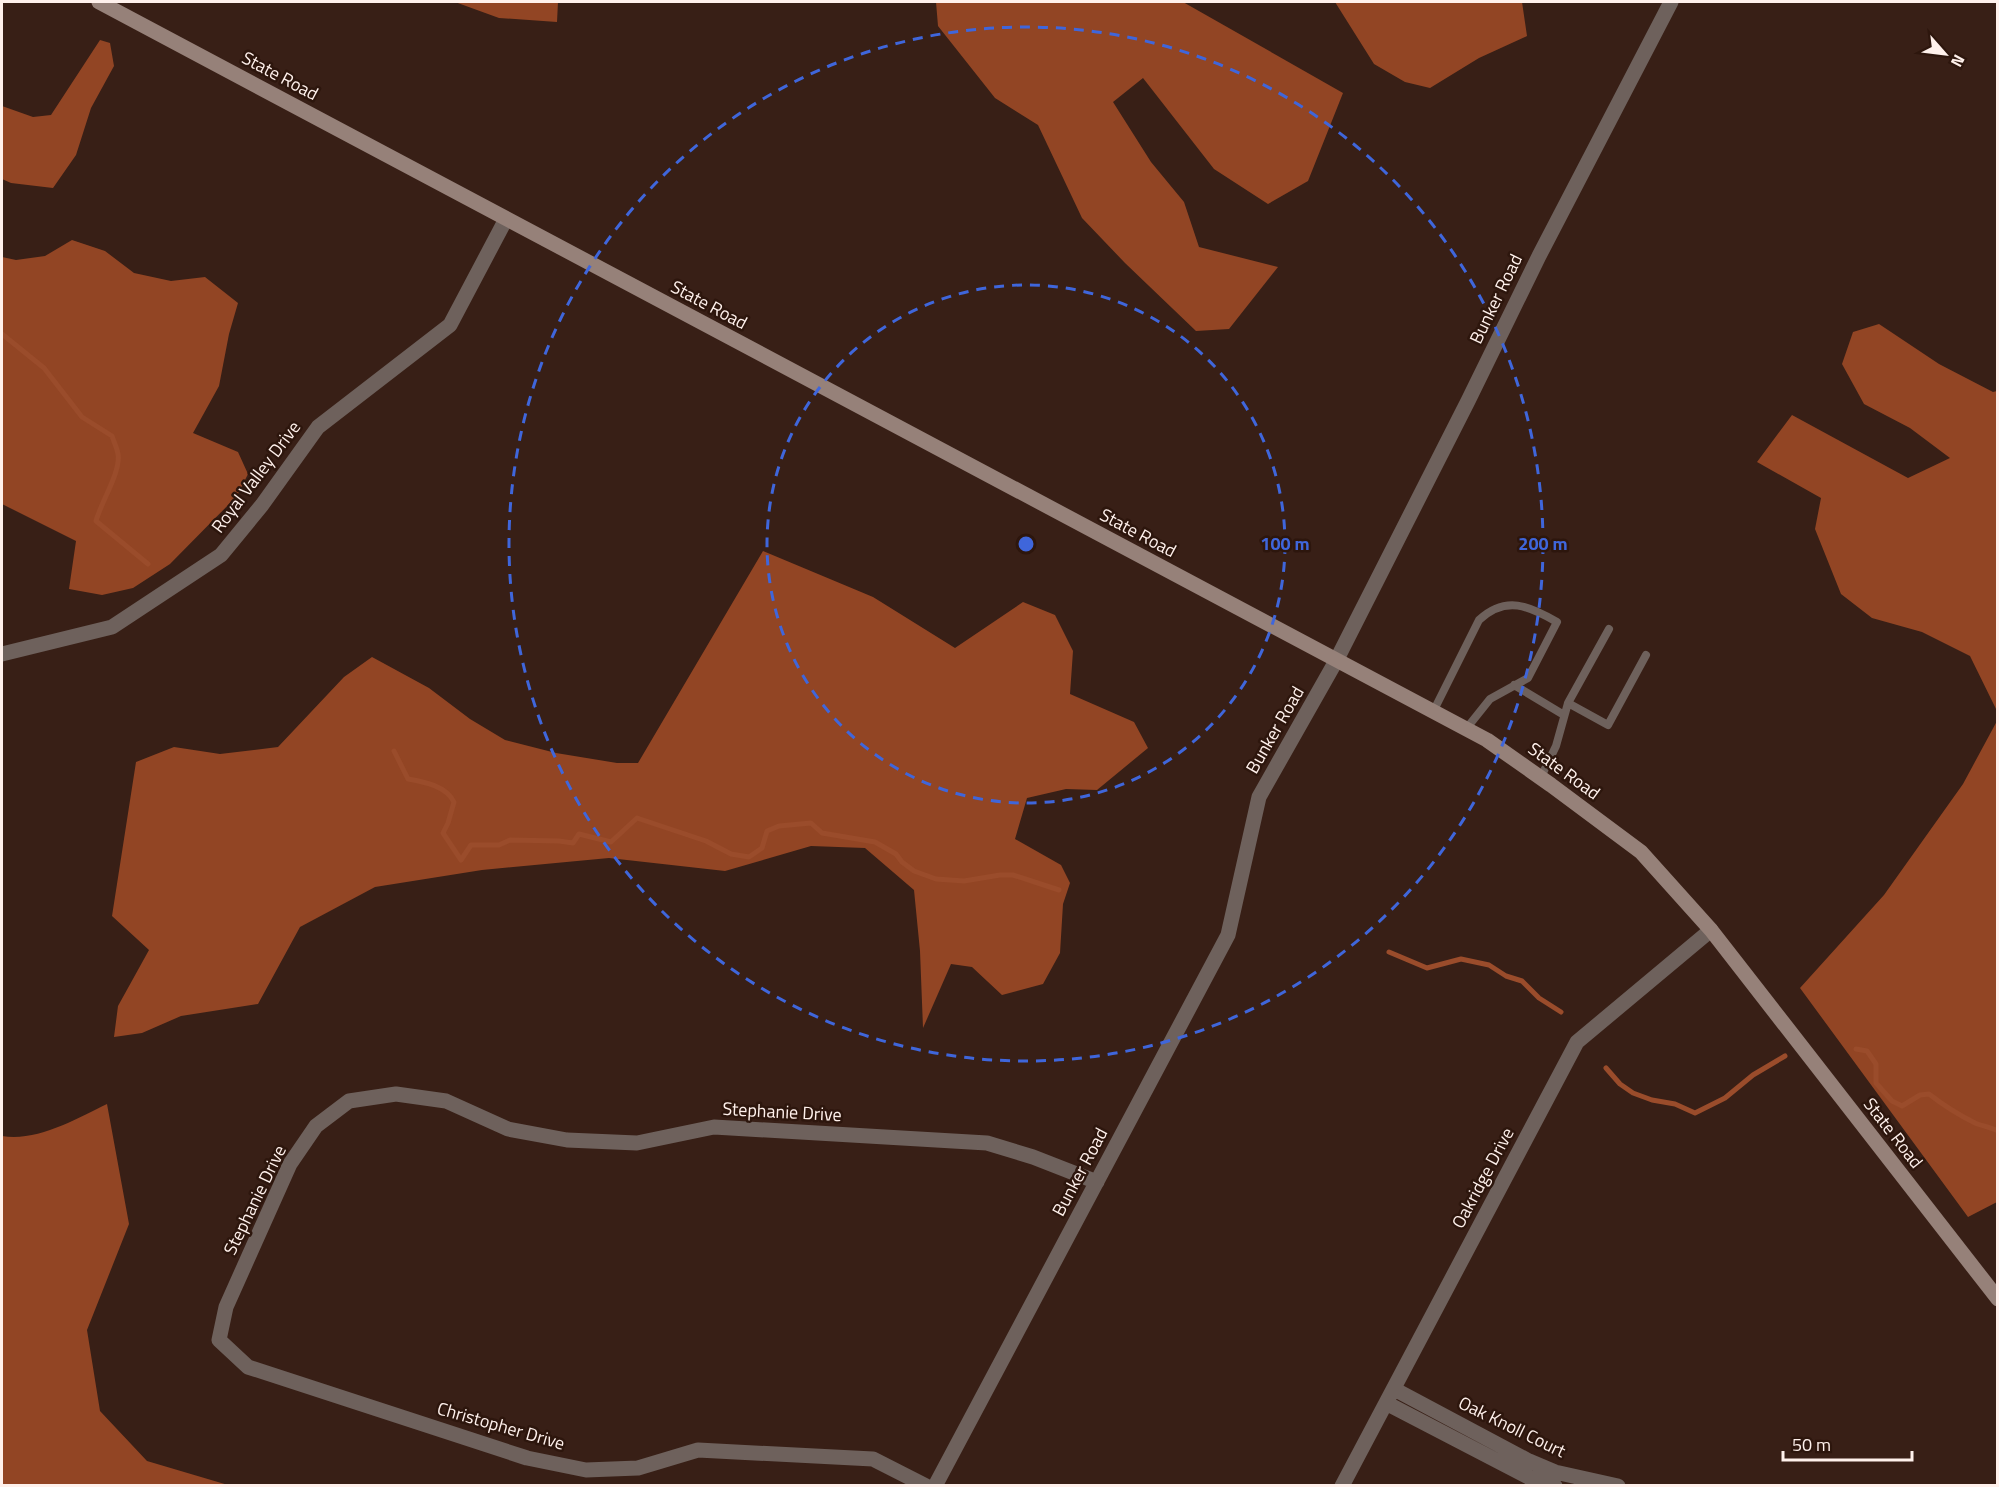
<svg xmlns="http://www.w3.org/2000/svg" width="1999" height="1487" font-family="'Titillium Web',sans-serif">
<rect width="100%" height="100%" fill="#381f16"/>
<!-- forest -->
<path fill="#924524" d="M 455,2 L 558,2 L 557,22 L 499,18 Z
M 936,2 L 1183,2 L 1343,93 L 1308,181 L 1268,204 L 1214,169 L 1143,78 L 1113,102 L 1151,162 L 1184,202 L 1199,247 L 1278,267 L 1229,329 L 1196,331 L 1125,263 L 1082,218 L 1038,125 L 995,98 L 938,26 Z
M 1335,2 L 1522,2 L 1527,36 L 1479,58 L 1430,88 L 1405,82 L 1374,64 Z
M 100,40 L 110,43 L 114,66 L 91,108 L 76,155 L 53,188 L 11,183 L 2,179 L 2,106 L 33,117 L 51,115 Z
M 72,240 L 105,251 L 134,273 L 171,281 L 205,277 L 238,303 L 229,334 L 219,386 L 193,433 L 238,452 L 248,474 L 237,496 L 170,564 L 133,588 L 102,595 L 69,589 L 76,541 L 2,504 L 2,257 L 16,260 L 45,256 Z
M 1879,324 L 1939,364 L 1993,392 L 1997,391 L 1997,711 L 1970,656 L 1922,632 L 1872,618 L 1841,594 L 1815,529 L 1821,498 L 1757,462 L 1792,415 L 1908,478 L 1950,458 L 1910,428 L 1864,404 L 1842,364 L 1853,332 Z
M 763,551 L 873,597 L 955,648 L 1023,602 L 1055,615 L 1073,651 L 1070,694 L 1134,722 L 1148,748 L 1097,790 L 1066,789 L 1027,798 L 1015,839 L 1061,865 L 1070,883 L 1063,904 L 1060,953 L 1043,984 L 1002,995 L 972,967 L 951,964 L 923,1028 L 920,951 L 914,890 L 865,848 L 811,846 L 725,871 L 609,858 L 482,870 L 375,887 L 300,927 L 258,1004 L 181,1016 L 142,1033 L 114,1037 L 118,1006 L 149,950 L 112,916 L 136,762 L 174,747 L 220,754 L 278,747 L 344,677 L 372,657 L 429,688 L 470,719 L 505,740 L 556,753 L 617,763 L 638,763 Z
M 1997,721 L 1997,1202 L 1968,1217 L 1800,988 L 1884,895 L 1963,784 Z
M 107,1104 L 129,1224 L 87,1330 L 100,1411 L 147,1461 L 228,1485 L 2,1485 L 2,1136 C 37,1142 76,1119 107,1104 Z"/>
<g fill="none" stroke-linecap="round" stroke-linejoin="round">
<!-- stream -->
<path stroke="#9a4c2b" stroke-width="5" d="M 2,334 L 44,368 L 82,417 L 112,436 C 114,442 117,448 118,454 C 121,472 101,502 96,521 L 148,564
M 394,751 L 408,779 C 425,782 446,786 454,802 L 448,823 L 443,833 L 461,860 L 471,845 L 499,845 L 510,840 L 559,841 L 573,843 L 579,834 L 611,842 L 637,818 L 706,841 L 731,854 L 749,857 L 762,848 L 767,831 L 779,826 L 811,823 L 822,833 L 875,842 L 896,854 L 902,862 L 914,871 L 936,879 L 964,881 L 1000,875 L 1013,875 L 1059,890
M 1389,952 L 1427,968 L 1461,959 L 1489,965 L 1506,976 L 1522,981 L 1539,998 L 1561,1012
M 1856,1049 L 1867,1051 L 1876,1064 L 1876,1083 L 1892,1101 L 1902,1106 L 1920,1095 L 1929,1094 C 1943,1105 1959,1115 1975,1123 C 1982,1126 1990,1127 1998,1131
M 1606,1068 L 1620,1084 L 1633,1093 L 1652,1100 L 1675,1104 L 1695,1113 L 1725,1098 L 1753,1075 L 1785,1056"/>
<!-- service -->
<path stroke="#6e615c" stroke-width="8" d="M 1514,685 L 1564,715
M 1568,703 L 1608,725 L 1646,655
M 1433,712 L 1479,620 C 1506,595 1529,606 1557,622 L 1528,678 L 1490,699 L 1466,729
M 1541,777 L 1556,746 L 1568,703 L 1609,629"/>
<!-- minor -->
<path stroke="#6e615c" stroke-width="15" d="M 2,654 L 112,627 L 221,555 L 262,505 L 318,427 L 450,325 L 506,219
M 1394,1389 L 1529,1461 L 1555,1472 L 1618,1486
M 1386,1403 L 1530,1478 L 1555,1486
M 926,1486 L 873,1459 L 698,1450 L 638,1468 L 586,1470 L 527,1458 L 248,1367 L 219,1340 L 226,1307 L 290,1164 L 316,1126 L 349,1101 L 396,1094 L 446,1101 L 508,1129 L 567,1140 L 637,1143 L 714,1127 L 987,1143 L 1033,1157 L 1097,1182
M 935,1486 L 1228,935 L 1259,797 L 1336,661 L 1468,401 L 1539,256 L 1671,2
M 1342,1486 L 1577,1042 L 1711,930"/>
<!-- secondary -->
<path stroke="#968179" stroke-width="15" d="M 99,2 L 1487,740 L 1551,785 L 1641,852 L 1711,930 L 1998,1299"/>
</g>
<!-- distance rings -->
<g fill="none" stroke="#3f66db" stroke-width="3" stroke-dasharray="10 8">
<circle cx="1026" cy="544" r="259"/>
<circle cx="1026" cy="544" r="517"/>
</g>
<g text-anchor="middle" stroke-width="5" stroke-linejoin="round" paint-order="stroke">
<!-- street labels -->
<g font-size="18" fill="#fff1ec" stroke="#2d160d">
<text transform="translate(280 76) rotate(28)" y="6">State Road</text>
<text transform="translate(1496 299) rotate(-64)" y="6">Bunker Road</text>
<text transform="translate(709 305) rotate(28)" y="6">State Road</text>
<text transform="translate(256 477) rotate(-53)" y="6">Royal Valley Drive</text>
<text transform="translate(1138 533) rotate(28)" y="6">State Road</text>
<text transform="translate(1275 730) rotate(-60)" y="6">Bunker Road</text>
<text transform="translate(1564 771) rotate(36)" y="6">State Road</text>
<text transform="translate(782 1112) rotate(3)" y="6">Stephanie Drive</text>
<text transform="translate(1893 1133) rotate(52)" y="6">State Road</text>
<text transform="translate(1080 1172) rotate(-62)" y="6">Bunker Road</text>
<text transform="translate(1483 1178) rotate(-62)" y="6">Oakridge Drive</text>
<text transform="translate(255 1200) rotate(-64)" y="6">Stephanie Drive</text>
<text transform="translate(501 1426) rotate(16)" y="6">Christopher Drive</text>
<text transform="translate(1512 1427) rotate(26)" y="6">Oak Knoll Court</text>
</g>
</g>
<circle cx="1026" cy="544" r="9" fill="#3f66db" stroke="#2d160d" stroke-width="3"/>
<g font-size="18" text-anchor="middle" font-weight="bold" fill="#3f66db" stroke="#2d160d" stroke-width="5" stroke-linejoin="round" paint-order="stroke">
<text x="1285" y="550">100 m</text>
<text x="1543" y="550">200 m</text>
</g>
<!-- border -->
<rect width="1999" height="1487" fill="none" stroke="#fff1ec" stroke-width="6"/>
<!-- north arrow -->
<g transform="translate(1945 54) rotate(118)" stroke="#2d160d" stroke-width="4.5" paint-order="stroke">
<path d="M0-4.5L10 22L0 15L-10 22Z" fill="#fff1ec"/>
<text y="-9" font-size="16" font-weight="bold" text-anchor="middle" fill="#fff1ec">N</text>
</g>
<!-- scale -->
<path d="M1783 1451v9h129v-9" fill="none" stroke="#fff1ec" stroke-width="3"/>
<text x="1792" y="1451" font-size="18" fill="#fff1ec" stroke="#2d160d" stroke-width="4.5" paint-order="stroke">50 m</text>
</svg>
